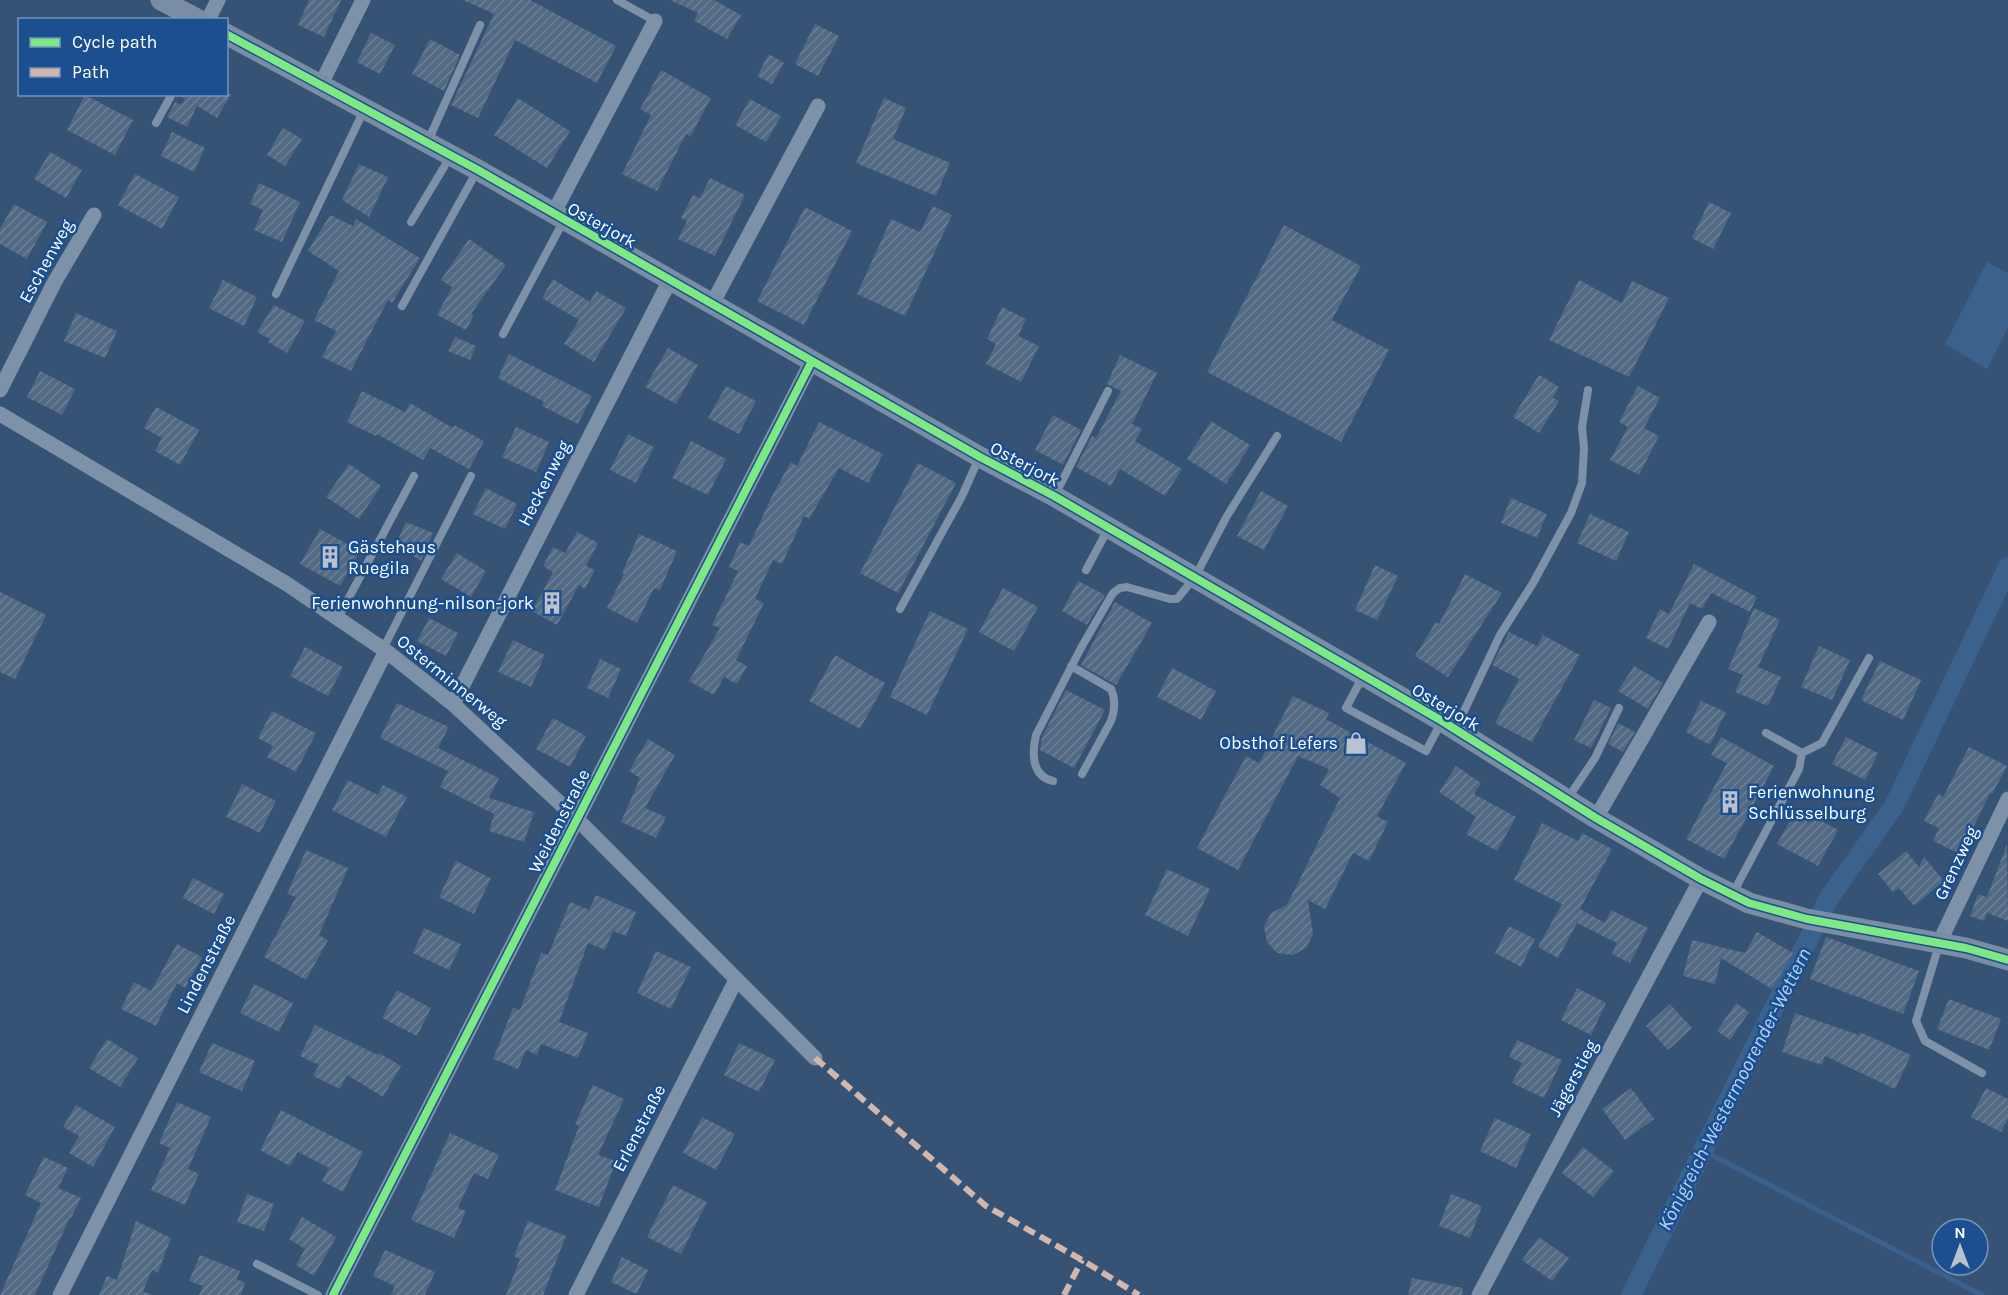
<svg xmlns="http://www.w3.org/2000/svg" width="2008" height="1295" font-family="Karla,sans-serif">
<defs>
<pattern id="building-hatch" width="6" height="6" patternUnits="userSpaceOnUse" patternTransform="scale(1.5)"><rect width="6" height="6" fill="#526984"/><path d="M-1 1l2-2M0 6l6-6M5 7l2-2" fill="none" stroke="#6c8096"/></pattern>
</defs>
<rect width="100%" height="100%" fill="#365274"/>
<!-- water -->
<path fill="#3b618d" d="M 1987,262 L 2008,273 L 2008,327 L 1987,369 L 1945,344 Z"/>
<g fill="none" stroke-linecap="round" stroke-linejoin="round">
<!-- stream -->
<path stroke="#3b618d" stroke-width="5" d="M 1704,1151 L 1982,1295"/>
<!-- canal -->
<path stroke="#3b618d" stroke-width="20" d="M 1631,1295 L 1829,898 L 1894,806 L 2008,567"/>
</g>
<!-- building -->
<path fill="url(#building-hatch)" d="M 309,0 L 341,0 L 324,37 L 298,25 Z
M 463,0 L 530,0 L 616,46 L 597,83 L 515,40 L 478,118 L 451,105 L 494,14 Z
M 670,0 L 714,0 L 741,15 L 727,39 L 694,21 L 698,13 Z
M 815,24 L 839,36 L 818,76 L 795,64 Z
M 371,33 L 395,45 L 380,74 L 357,62 Z
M 430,39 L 460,55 L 444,91 L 412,74 Z
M 769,54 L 784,63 L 772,84 L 757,76 Z
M 661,70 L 711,98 L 690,137 L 686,134 L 657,191 L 622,174 L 651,115 L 640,109 Z
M 178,94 L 231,94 L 217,118 L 197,106 L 187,127 L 167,117 L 175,102 L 181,105 L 185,99 Z
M 85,95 L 133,120 L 115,155 L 67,130 Z
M 518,98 L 570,131 L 547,168 L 494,135 Z
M 884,98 L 906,108 L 893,139 L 950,163 L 936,196 L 856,163 Z
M 750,99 L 781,116 L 766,142 L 735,125 Z
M 283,128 L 302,139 L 285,166 L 267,155 Z
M 172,132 L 205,148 L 194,172 L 161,156 Z
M 50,152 L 82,170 L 66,198 L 34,179 Z
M 359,164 L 388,177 L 369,217 L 342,200 Z
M 135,174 L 179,197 L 162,229 L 118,205 Z
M 710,178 L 745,195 L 715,256 L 678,239 L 687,221 L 681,218 L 693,195 L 700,198 Z
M 259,183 L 300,202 L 282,242 L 254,230 L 263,210 L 250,204 Z
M 1709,202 L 1731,213 L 1713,249 L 1692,238 Z
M 14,204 L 47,222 L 27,259 L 0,244 L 0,229 Z
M 933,206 L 952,215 L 905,316 L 857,294 L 891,219 L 920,232 Z
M 805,207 L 852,231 L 804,325 L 757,301 Z
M 330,215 L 353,226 L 356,219 L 420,258 L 392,303 L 388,300 L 351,371 L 322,357 L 336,331 L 314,320 L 339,271 L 308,251 Z
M 1284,225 L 1361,266 L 1332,320 L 1389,350 L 1341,442 L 1207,372 Z
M 469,239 L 506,265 L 471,314 L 474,315 L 466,330 L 437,315 L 452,287 L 441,280 Z
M 553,279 L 590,302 L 596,291 L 626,308 L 594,362 L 564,344 L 579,320 L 542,298 Z
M 223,280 L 257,297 L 244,326 L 209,308 Z
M 1579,280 L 1622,303 L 1632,281 L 1669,298 L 1629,377 L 1549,340 Z
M 274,305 L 305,321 L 287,353 L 268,342 L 270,339 L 257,332 Z
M 1002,307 L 1026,319 L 1018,336 L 1039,346 L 1021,382 L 986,364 L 996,344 L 987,339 Z
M 76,313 L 117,331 L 105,358 L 64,341 Z
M 455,337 L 476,346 L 470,360 L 448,351 Z
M 668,348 L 698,365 L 676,404 L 645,387 Z
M 509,354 L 592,396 L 578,424 L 542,406 L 544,402 L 498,378 Z
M 1120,355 L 1157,373 L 1132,424 L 1142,429 L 1135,441 L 1182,469 L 1165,496 L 1120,469 L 1111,486 L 1076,467 L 1092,436 L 1096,438 L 1121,391 L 1107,384 Z
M 40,371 L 75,389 L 62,415 L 27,397 Z
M 1539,375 L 1559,387 L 1553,398 L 1559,401 L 1539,433 L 1513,417 Z
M 726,386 L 756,401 L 739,434 L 708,418 Z
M 1638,386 L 1660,398 L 1644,428 L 1659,436 L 1639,475 L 1610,460 L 1628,427 L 1619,422 Z
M 362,391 L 405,412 L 410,403 L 453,428 L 454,425 L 484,441 L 469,469 L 430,448 L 423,460 L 377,434 L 376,436 L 347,422 Z
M 156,407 L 199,430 L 180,465 L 155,451 L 162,438 L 144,428 Z
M 1053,415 L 1081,430 L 1063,465 L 1035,450 Z
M 1211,421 L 1250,445 L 1226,484 L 1187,459 Z
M 819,422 L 883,454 L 868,483 L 839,468 L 809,519 L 804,516 L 782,564 L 773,560 L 755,599 L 764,603 L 736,660 L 747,666 L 737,684 L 724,677 L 714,695 L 689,681 L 720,628 L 712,625 L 738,571 L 729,567 L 740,542 L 749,546 L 773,494 L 791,462 L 797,466 Z
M 516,427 L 549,442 L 536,472 L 502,457 Z
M 628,434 L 654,447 L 636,483 L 610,470 Z
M 691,441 L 726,459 L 708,495 L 672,478 Z
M 918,463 L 956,483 L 898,593 L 860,573 Z
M 349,464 L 381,486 L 359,519 L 326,497 Z
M 486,488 L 517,504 L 505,529 L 473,514 Z
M 1261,491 L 1288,506 L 1264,550 L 1237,536 Z
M 1511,498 L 1547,514 L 1537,538 L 1501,523 Z
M 1590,514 L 1629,532 L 1616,561 L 1577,543 Z
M 406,522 L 433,533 L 421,561 L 396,544 Z
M 320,529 L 360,551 L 340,586 L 300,564 Z
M 577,532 L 598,543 L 586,566 L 595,570 L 585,589 L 579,585 L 557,625 L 532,611 L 553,572 L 543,566 L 553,547 L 565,553 Z
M 639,534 L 677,551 L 660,590 L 654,588 L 637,623 L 607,608 L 624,574 L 622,573 Z
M 457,553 L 486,571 L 471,597 L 441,579 Z
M 1694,564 L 1757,597 L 1750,612 L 1711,593 L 1702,609 L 1690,603 L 1668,649 L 1646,638 L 1660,609 L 1669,614 Z
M 1375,565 L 1398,576 L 1377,620 L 1355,610 Z
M 1465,574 L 1502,593 L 1448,677 L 1415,656 L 1436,622 L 1439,624 Z
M 1078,581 L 1105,595 L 1087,625 L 1062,611 Z
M 1003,588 L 1038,607 L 1014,651 L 979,632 Z
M 0,592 L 46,615 L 15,679 L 0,672 Z
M 1115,602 L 1152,623 L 1116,685 L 1081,665 Z
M 1754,608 L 1780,620 L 1758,667 L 1781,677 L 1768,706 L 1735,692 L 1743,675 L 1728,669 Z
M 930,611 L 968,629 L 927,715 L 890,697 Z
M 429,618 L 458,633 L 446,656 L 417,641 Z
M 1509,632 L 1537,646 L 1543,635 L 1580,655 L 1532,742 L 1495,723 L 1519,679 L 1492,665 Z
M 513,640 L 545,655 L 531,687 L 498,672 Z
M 1819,646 L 1850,660 L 1832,700 L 1801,687 Z
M 305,647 L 343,667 L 328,696 L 290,676 Z
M 835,655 L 885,683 L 860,729 L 809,701 Z
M 600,659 L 621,669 L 608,698 L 587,688 Z
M 1880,661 L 1921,680 L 1903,720 L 1861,700 Z
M 1634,666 L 1663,683 L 1648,709 L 1618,691 Z
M 1172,668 L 1216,691 L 1201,720 L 1157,697 Z
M 1066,690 L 1105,710 L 1074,768 L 1040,750 L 1042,737 Z
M 1293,696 L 1329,713 L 1326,719 L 1406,763 L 1377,816 L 1388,822 L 1369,861 L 1353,853 L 1325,909 L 1308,900 L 1313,934 L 1306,948 L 1293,955 L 1277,953 L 1267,942 L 1264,927 L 1271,913 L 1287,905 L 1340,798 L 1320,785 L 1329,769 L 1298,756 L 1238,870 L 1197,848 L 1246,756 L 1259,763 Z
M 1594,700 L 1611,708 L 1591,748 L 1574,740 Z
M 1701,701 L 1726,712 L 1710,745 L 1686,732 Z
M 397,703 L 449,727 L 438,748 L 499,778 L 489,798 L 534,812 L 524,842 L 489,831 L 494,814 L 440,787 L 448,771 L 380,738 Z
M 272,711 L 316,733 L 296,772 L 267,757 L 273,746 L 258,738 Z
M 553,718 L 586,736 L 570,767 L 536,749 Z
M 1618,723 L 1635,732 L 1623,752 L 1608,744 Z
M 1721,737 L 1774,766 L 1724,859 L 1686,839 L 1727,763 L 1711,755 Z
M 1846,737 L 1878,753 L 1865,780 L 1832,764 Z
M 648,739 L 675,755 L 645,808 L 666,817 L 656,838 L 621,822 L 640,778 L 629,771 Z
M 1969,747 L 2007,766 L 1992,794 L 1990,793 L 1960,854 L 1933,841 L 1939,828 L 1924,821 L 1938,794 L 1943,797 Z
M 1456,766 L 1481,783 L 1474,794 L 1516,817 L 1497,851 L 1466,834 L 1476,817 L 1439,792 Z
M 348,780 L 378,795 L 383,785 L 407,797 L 386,837 L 332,810 Z
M 242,784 L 276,801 L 260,833 L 226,817 Z
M 1797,808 L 1838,830 L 1818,866 L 1777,844 Z
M 1542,823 L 1578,841 L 1582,833 L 1612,849 L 1580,909 L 1605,923 L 1611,910 L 1648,928 L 1630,963 L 1612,954 L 1617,943 L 1577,923 L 1558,958 L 1538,947 L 1562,904 L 1514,880 Z
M 2007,844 L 2008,921 L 1987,913 L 1984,921 L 1970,916 L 1978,894 L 1987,897 Z
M 306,850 L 348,868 L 319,935 L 328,940 L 306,980 L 264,957 L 296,897 L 287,894 Z
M 1906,851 L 1919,867 L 1924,857 L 1944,881 L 1914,906 L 1899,888 L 1893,892 L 1878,874 Z
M 456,861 L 491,878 L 474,914 L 439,897 Z
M 1167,869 L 1210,889 L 1188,936 L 1145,915 Z
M 193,878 L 224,894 L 214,914 L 183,898 Z
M 596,895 L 636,912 L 626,936 L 613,931 L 605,950 L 588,943 L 559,1022 L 588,1033 L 578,1058 L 541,1044 L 537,1055 L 526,1050 L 518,1069 L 493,1059 L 513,1008 L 520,1010 L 541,953 L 548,955 L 570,902 L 589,910 Z
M 1509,926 L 1535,939 L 1521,967 L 1495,953 Z
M 424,928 L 461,944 L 449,970 L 413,953 Z
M 1757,932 L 1793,953 L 1772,989 L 1721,958 L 1715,984 L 1683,976 L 1692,940 L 1745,953 Z
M 1826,937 L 1919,971 L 1903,1014 L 1810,979 Z
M 177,944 L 202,957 L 185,988 L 177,983 L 156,1026 L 121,1009 L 134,982 L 151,991 Z
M 656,951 L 691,967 L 671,1009 L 637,993 Z
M 254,984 L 293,1003 L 279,1032 L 240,1013 Z
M 1577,988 L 1606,1003 L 1591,1035 L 1561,1020 Z
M 397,990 L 431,1008 L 417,1036 L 382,1018 Z
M 1949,999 L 2001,1019 L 1989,1050 L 1937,1029 Z
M 1736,1003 L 1749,1012 L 1730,1040 L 1717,1031 Z
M 1670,1004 L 1692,1028 L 1668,1050 L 1646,1026 Z
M 1795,1013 L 1859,1035 L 1860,1032 L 1911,1055 L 1895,1089 L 1825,1056 L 1822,1065 L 1782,1052 Z
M 315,1025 L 378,1055 L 379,1053 L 401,1066 L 383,1097 L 347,1075 L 340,1089 L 313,1076 L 319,1065 L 300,1056 Z
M 107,1039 L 138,1058 L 120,1087 L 89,1068 Z
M 1517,1040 L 1562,1060 L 1544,1098 L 1512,1083 L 1522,1063 L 1509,1057 Z
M 212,1043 L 255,1061 L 242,1091 L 199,1072 Z
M 739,1043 L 775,1060 L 759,1092 L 724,1075 Z
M 593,1085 L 624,1099 L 598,1155 L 616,1161 L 599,1207 L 555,1190 L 579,1126 L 575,1124 Z
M 1631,1088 L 1654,1119 L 1625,1140 L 1602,1109 Z
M 1986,1088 L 2008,1099 L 2008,1119 L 2001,1132 L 1971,1117 Z
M 177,1102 L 211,1117 L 188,1169 L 199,1174 L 185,1205 L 151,1190 L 170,1148 L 159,1143 Z
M 76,1105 L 115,1127 L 93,1167 L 69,1153 L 79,1136 L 63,1127 Z
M 281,1110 L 363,1152 L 343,1192 L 322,1181 L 329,1168 L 298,1152 L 290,1166 L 260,1150 Z
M 702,1117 L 735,1134 L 716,1170 L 683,1153 Z
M 1495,1118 L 1531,1134 L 1516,1168 L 1480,1151 Z
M 450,1133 L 499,1155 L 488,1179 L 474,1173 L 458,1208 L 466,1211 L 454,1238 L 411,1220 Z
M 1583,1147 L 1614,1171 L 1593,1197 L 1562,1173 Z
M 44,1157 L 68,1168 L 58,1188 L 81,1198 L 71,1218 L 70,1217 L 35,1295 L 0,1295 L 41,1203 L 25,1195 Z
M 673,1185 L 707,1202 L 681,1254 L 647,1237 Z
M 247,1194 L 274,1204 L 264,1231 L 237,1222 Z
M 1451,1194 L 1482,1206 L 1470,1238 L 1439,1226 Z
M 302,1217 L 336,1237 L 314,1276 L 296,1265 L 305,1249 L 289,1239 Z
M 136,1221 L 171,1238 L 158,1273 L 152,1270 L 143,1291 L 152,1295 L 99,1295 L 107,1276 L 117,1280 Z
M 528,1221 L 566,1236 L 543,1295 L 506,1295 L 520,1259 L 514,1256 Z
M 1539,1237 L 1569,1258 L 1552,1281 L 1522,1260 Z
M 385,1250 L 435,1272 L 425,1295 L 391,1295 L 395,1286 L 373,1276 Z
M 200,1255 L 240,1271 L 237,1279 L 245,1283 L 241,1295 L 199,1295 L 203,1286 L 189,1281 Z
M 622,1257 L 648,1270 L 637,1294 L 611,1282 Z
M 1412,1278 L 1463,1288 L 1462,1295 L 1408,1295 Z"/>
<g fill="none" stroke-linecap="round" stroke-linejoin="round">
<!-- lane -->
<path stroke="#7d92a8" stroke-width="8" d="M 617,0 L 655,21
M 156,123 L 172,94
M 428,141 L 480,25
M 411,222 L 450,157
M 276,294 L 364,110
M 402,306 L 477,171
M 503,334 L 563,222
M 1055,495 L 1108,391
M 1086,570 L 1108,529
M 900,609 L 962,496 L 979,458
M 338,618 L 414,476
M 383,649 L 471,476
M 1071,666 L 1111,689 C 1116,700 1115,710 1111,721 L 1082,774
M 1363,676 L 1346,708 L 1426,751 L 1441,723
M 1456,728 L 1500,635 L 1533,583 L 1571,513 L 1582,483 L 1584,448 L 1582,427 L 1588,390
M 1802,753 L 1822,743 L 1869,658
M 1053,781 C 1031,776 1032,752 1036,735 L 1082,646 L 1113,593 L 1120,588 L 1127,587 L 1170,599 L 1177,599 L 1195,577 L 1227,516 L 1277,436
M 1568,798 L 1595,758 L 1619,708
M 1733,893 L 1799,769 L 1802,753 L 1766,733
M 1939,945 L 1916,1021 L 1925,1041 L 1982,1073
M 257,1264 L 318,1295"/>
<!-- street -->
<path stroke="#7d92a8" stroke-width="15" d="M 208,20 L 218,0
M 321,84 L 363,0
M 553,214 L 655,21
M 712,304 L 818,106
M 0,390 L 54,283 L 94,215
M 0,414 L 287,584 L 386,651 L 453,704 L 577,819 L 815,1058
M 453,704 L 670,280
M 1596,818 L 1709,622
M 1939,943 L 2008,799
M 60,1295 L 386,651
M 333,1295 L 812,361
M 576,1295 L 736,980
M 1479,1295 L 1701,879"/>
<!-- secondary -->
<path stroke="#798da4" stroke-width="21" d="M 161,0 L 199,20
M 226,34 L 478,170 L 980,457 L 1054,496 L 1442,721 L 1596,818 L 1701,879 L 1749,903 L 1807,919 L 1966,948 L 2008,960"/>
<!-- quiet -->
<path stroke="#d1b7ad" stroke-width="6" stroke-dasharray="12 6" stroke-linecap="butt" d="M 815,1058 L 986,1206 L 1082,1260 L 1139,1295
M 1064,1295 L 1082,1260"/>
<!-- cycleway casing -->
<g stroke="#1b4f8f" stroke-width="11">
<path id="cycleway" d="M 226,34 L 478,170 L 980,457 L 1054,496 L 1442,721 L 1596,818 L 1701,879 L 1749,903 L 1807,919 L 1966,948 L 2008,960
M 333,1295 L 812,361"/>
</g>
<!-- cycleway -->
<use href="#cycleway" stroke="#7ce984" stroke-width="8"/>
</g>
<!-- icons -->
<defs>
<g id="building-bare" transform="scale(1.8)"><path d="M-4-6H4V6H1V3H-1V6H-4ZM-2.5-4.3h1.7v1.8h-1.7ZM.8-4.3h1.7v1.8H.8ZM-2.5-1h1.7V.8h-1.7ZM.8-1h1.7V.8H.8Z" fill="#b9c2ce" stroke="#1b4f8f" stroke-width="2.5" paint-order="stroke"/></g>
<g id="shop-bare" transform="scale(1.8)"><path d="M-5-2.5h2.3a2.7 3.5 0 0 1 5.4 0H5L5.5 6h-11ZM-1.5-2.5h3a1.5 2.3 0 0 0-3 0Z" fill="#b9c2ce" stroke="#1b4f8f" stroke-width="2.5" paint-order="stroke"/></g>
</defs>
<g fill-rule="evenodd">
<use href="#building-bare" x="330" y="557"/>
<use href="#building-bare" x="552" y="603"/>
<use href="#shop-bare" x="1356" y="743"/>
<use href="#building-bare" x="1730" y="802"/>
</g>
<g text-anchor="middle" stroke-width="5" stroke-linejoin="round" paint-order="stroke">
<!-- street labels -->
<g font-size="18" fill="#fff" stroke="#1b4f8f">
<text transform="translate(602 225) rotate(29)" y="6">Osterjork</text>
<text transform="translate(46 261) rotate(-61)" y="6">Eschenweg</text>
<text transform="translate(1025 464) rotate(28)" y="6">Osterjork</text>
<text transform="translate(544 483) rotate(-63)" y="6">Heckenweg</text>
<text transform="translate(452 681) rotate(39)" y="6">Osterminnerweg</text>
<text transform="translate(1446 707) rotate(31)" y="6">Osterjork</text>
<text transform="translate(559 821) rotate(-63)" y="6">Weidenstraße</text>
<text transform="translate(1956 863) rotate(-65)" y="6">Grenzweg</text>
<text transform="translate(206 964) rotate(-63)" y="6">Lindenstraße</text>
<text transform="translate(1573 1078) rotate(-62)" y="6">Jägerstieg</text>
<text transform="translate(639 1128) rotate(-63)" y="6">Erlenstraße</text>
</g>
<!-- poi labels -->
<g font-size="18" fill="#fff" stroke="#1b4f8f" text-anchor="start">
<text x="348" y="553">Gästehaus<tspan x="348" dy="21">Ruegila</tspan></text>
<text x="534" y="609" text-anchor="end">Ferienwohnung-nilson-jork</text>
<text x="1338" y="749" text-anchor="end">Obsthof Lefers</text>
<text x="1748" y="798">Ferienwohnung<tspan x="1748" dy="21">Schlüsselburg</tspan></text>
</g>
<!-- water labels -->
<g font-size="20" font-style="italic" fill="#b5d3f5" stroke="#1b4f8f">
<text transform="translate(1734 1089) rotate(-63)" y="7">Königreich-Westermoorender-Wettern</text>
</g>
</g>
<!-- legend -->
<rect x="18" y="18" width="210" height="78" fill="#1b4f8f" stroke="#7695bc" stroke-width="1.5"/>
<rect x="30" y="38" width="30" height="9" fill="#7ce984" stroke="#7695bc" stroke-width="1.5"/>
<text x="72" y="48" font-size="18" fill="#ffffff">Cycle path</text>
<rect x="30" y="68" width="30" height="9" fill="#d1b7ad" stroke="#7695bc" stroke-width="1.5"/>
<text x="72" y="78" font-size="18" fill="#ffffff">Path</text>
<!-- north arrow -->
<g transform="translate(1960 1247)"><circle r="28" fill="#1b4f8f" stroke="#7695bc" stroke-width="1.5"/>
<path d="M0-4.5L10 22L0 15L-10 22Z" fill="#b9c2ce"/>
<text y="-9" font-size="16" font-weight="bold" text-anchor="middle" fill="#ffffff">N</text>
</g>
</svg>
